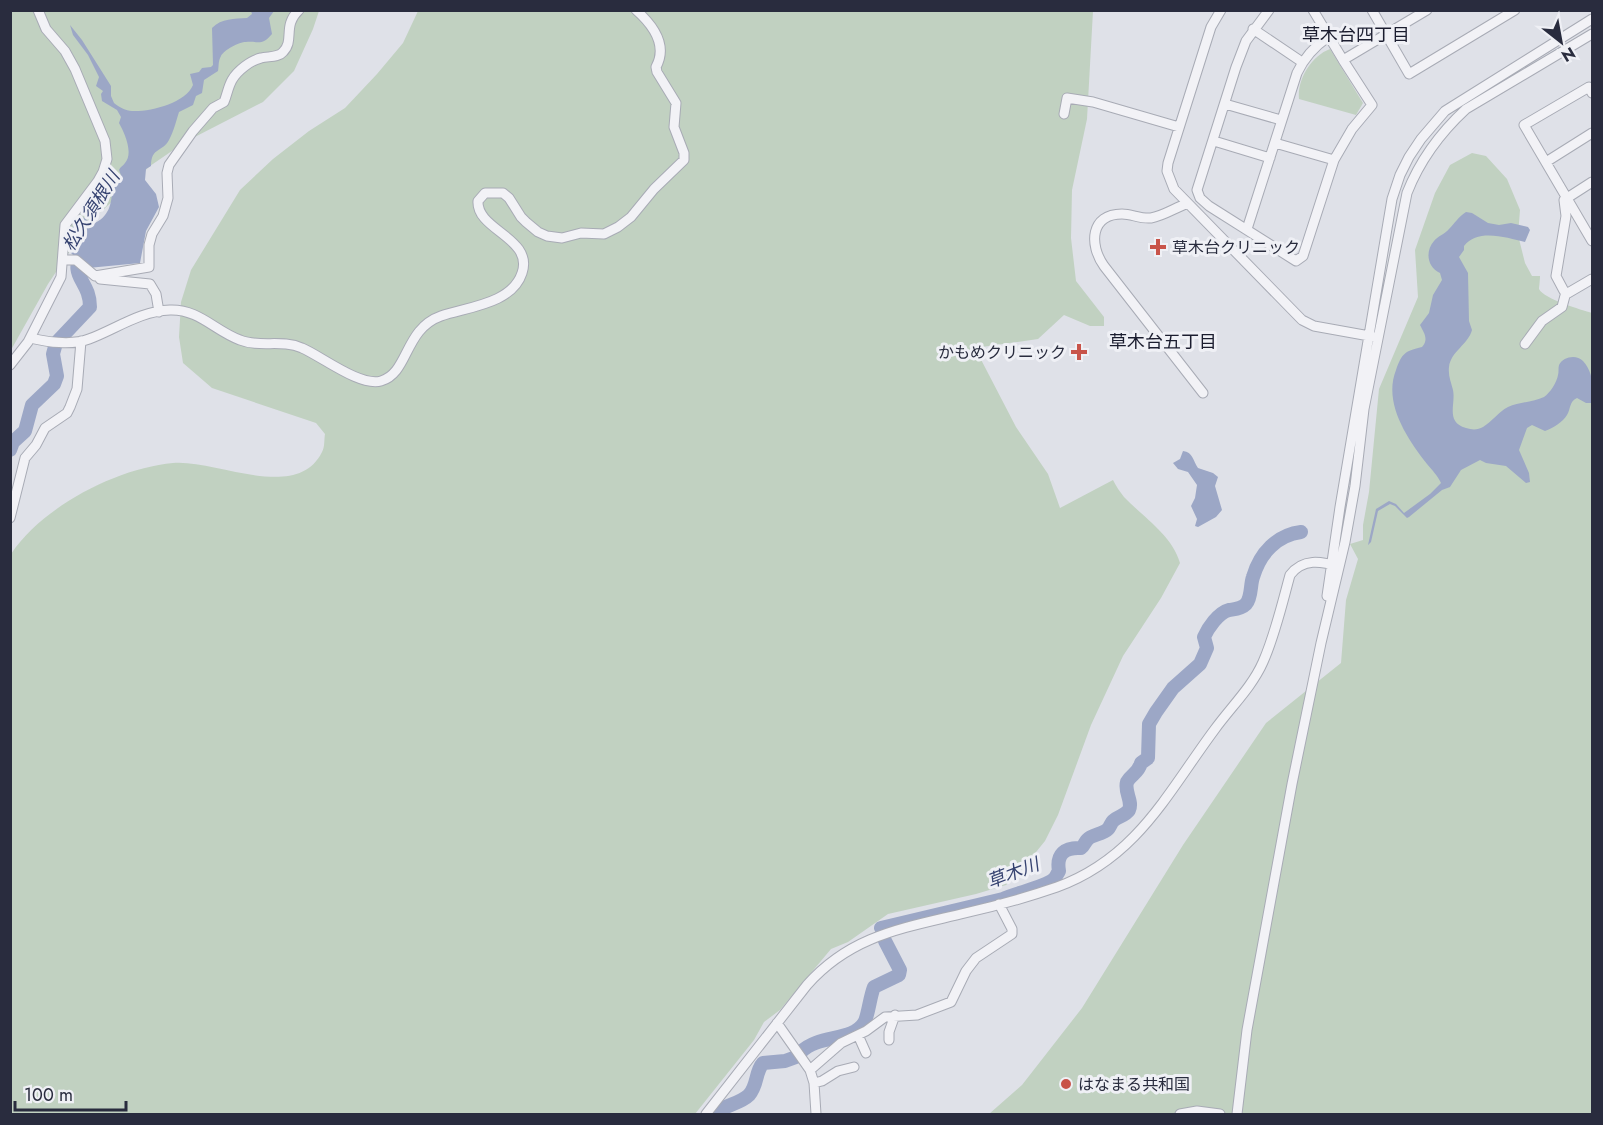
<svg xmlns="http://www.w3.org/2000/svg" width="1603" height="1125" font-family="Jost,'Noto Sans JP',sans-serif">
<rect width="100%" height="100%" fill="#dfe1e8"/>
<!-- green -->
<path fill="#c1d1c1" d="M 11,11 L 319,11 L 313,29 L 294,71 L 263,102 L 185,142 L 150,166 L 88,224 L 48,284 L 11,350 Z
M 418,11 L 1093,11 L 1087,119 L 1072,190 L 1071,238 L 1076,281 L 1104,317 L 1104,326 L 1090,326 L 1064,315 L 1038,339 L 975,348 L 1016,427 L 1048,474 L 1060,508 L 1113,480 C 1116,486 1120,492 1124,497 C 1143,517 1172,535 1180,563 L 1161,598 L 1123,656 L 1091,725 L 1058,815 L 1045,841 L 1023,868 L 1006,885 L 976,894 L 888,914 L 848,942 L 831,949 L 780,1010 L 764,1022 L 754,1040 L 695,1114 L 11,1114 L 11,554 C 42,507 117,468 173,463 C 215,459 297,503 322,452 C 325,447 324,439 325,434 L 316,423 L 212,388 L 183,363 L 179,337 L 181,302 L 191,270 L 240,190 L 273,159 L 309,131 L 345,108 L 377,74 L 403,43 Z
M 1330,49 L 1363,103 L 1356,115 L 1299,99 C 1297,80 1311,56 1330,49 Z
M 1472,153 L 1486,156 L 1507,179 L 1520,210 L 1518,235 L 1525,263 L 1532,276 L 1540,276 C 1540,280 1539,288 1539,289 C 1544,299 1582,310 1592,313 L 1592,1114 L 989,1114 L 1022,1085 L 1082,1008 L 1183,845 L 1266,723 L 1341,663 L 1346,600 L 1358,559 L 1350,544 L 1363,540 L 1363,525 L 1369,492 L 1379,389 L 1418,297 L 1415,250 L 1435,193 L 1450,165 Z"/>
<!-- water -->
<path fill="#9ca7c6" d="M 251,11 L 274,11 L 269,18 L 272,34 C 262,46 259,41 246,42 C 239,42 224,50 221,56 C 218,61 219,66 218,71 L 204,80 L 202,93 L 196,96 L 193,105 L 179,112 C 176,121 174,131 169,140 C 163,152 151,147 151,166 L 146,169 L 145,180 L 156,194 L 159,207 L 146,231 L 140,263 L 88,268 L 71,253 L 65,241 L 71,229 L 81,216 L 93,224 C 109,217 112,204 112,188 L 122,178 L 119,170 C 120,167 123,166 125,163 C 134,153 124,132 119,123 L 121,117 L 117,110 L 102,101 L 101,94 L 103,91 L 96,86 L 99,77 L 88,55 L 73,35 L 70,25 L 82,40 L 111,86 L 111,96 L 114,103 C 119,107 126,111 132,111 C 150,112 186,103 193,85 L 190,74 L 199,72 L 202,68 L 211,67 L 213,65 L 212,28 C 222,18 234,19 247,18 L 252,14 Z
M 1466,212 L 1472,213 L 1488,223 L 1499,225 L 1511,223 L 1528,227 L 1530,230 L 1525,242 C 1507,238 1478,228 1464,246 L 1464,250 L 1459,257 L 1468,273 L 1469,321 L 1472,330 C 1468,345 1451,351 1449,367 C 1448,376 1451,382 1453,390 C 1456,404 1445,422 1466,428 C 1472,430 1478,430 1483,427 C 1493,421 1498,412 1508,407 C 1519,402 1534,402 1544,397 C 1550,393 1557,382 1558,375 C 1559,372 1558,368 1559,365 C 1563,357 1576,354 1583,361 C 1594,373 1593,388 1592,403 L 1586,403 L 1577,398 C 1569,402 1571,408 1567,415 C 1563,422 1553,428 1545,431 L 1532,425 L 1527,428 L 1519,450 L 1529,473 L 1530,482 L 1526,483 L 1506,466 L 1486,463 L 1480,460 L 1461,470 L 1450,487 L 1442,490 L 1409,517 L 1407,518 L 1395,506 L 1390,504 L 1378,511 L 1371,542 L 1368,545 L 1376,509 L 1389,501 L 1396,504 L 1404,513 L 1430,494 L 1441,483 C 1438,476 1432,470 1427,464 C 1407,438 1383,403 1396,370 C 1402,353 1405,351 1422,347 C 1429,339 1424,333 1420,325 L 1429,313 L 1433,295 L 1442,280 L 1440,273 C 1427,267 1425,251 1434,241 C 1438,236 1445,234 1449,229 C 1455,223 1458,217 1466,212 Z
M 1183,451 C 1193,452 1193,461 1198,468 L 1213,473 L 1218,477 L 1215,486 L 1222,510 L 1216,517 L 1198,527 L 1195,526 L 1197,519 L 1191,506 L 1195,498 L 1197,485 L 1188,472 L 1178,469 L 1173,463 L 1180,459 Z"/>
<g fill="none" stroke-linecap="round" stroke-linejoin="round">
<!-- river -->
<path stroke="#9ca7c6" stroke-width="14" d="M 10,450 L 13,442 L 25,431 L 32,405 L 54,384 L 57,376 L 53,354 L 56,343 L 90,307 C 90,279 67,278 83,249
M 881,928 L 1003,899 C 1015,893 1046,887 1054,879 C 1056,877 1057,874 1059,871 C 1056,854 1065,847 1081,848 C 1084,846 1085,842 1087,840 C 1092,834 1102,835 1108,829 C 1110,827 1111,823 1113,821 C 1118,816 1125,816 1129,810 C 1133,801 1124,792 1127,782 C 1131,774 1138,774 1141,763 L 1148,758 L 1149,724 L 1156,712 L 1173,688 L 1200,664 L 1207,648 L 1204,637 C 1208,628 1218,613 1229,610 C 1235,609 1241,609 1246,604 C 1252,597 1250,585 1253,577 C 1260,553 1277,535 1301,532
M 801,1052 C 819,1034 852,1042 864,1023 C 868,1017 870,996 874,987 L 899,975 L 900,970 L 885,941
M 714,1114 C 724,1105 740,1104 749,1095 C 758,1085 755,1072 763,1063 L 785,1061 L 796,1057"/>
<!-- minor casing -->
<g stroke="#a8abb5" stroke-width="11">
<path id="minor" d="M 1221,10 L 1211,27 L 1168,163 L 1167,171 L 1174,189 L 1302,320 L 1314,326 L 1375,337
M 1269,10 L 1246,41 L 1236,67 L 1197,190 L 1200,198 L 1209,206 L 1296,261 L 1303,256 L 1334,160 L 1352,129 L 1372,105 L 1343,60
M 1313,10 L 1343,60 L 1427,10
M 1372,10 L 1409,74 L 1515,10
M 1253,29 L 1302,62
M 1592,93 L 1589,87 L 1524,125 L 1592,241
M 1225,104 L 1281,120
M 1064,114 L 1067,98 L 1093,102 L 1179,127
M 1214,141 L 1270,158
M 1275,143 L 1334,160
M 1546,162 L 1592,133
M 1592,182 L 1564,200 L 1566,216 L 1556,276 L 1564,291 L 1568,293 L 1592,279
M 1186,204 C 1175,208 1163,216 1151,218 C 1140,219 1132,214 1122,214 C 1090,214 1089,245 1104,266 L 1203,393
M 1247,229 L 1297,73 C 1304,58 1315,46 1328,37
M 63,260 L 76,260 L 95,276 L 149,267 L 149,245 L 152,234 L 163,216 L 168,198 L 167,173 L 169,165 L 193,131 L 213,108 L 224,102 C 227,95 228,87 232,80 C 237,71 251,60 261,58 C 268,56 278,58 283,52 C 295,40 282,26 299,10
M 100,279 L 150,284 L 156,294 L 159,312
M 30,338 C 48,342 71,346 89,339 C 116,329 140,311 170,310 C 199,309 215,331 240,340 C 260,348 282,339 302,348 C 321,356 360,387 381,381 C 409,373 404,329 441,316 C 467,307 512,304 522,273 C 534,238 476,230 478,201 L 485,193 L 503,193 L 509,198 L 521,217 L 526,222 L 538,232 L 547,236 L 562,238 L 581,233 L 604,234 L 618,227 L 631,217 L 654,189 L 684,160 L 684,153 L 674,127 L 676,103 L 657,72 L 656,67 C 668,45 653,25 636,10
M 1525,344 L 1542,321 L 1562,307 L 1566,292
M 10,365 L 28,342 L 61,277 L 65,225 L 98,181 L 103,172 L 107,159 L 105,141 L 75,69 L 65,51 L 46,29 L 38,10
M 10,518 L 25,458 L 36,445 L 45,428 L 67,413 L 70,407 L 77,389 L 81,341
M 1327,596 L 1340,507 L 1392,199 L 1400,175 L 1409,157 L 1421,139 L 1445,111 L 1592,19
M 777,1023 L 810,1070 L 814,1083 L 816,1114
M 858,1035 L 866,1053
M 889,1040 L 889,1032 L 895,1015
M 810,1070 L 841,1043 L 866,1031 L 885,1017 L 917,1015 L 951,1002 L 966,971 L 976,958 L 1012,934 L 1012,929 L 999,904
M 814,1083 L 822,1081 L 838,1071 L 854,1067
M 706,1114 L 807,985 C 851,935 904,928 965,913 C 996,906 1028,897 1057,887 C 1137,858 1168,792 1215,729 C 1231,707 1252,687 1263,662 C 1275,635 1282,604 1290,575 C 1303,558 1321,561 1339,567
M 1180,1114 L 1197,1111 L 1220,1114
M 1237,1114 L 1247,1030 L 1292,784 L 1321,643 L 1345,542 L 1355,486 L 1364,409 L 1407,193 C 1420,160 1440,133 1466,109 L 1592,34"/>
</g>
<!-- minor -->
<use href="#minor" stroke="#f2f2f6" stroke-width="9"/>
</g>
<!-- markers -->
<g fill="#c85349" stroke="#eff0f5" stroke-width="2">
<path d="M1155 238h6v6h6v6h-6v6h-6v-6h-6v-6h6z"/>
<path d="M1076 343h6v6h6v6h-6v6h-6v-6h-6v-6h6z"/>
<circle cx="1066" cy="1084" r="6"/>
</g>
<g text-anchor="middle" stroke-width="6" stroke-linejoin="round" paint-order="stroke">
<!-- poi labels -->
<g font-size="16" fill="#292c3e" stroke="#eff0f5" text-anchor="start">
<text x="1172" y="253">草木台クリニック</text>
<text x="1066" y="358" text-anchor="end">かもめクリニック</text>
<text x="1078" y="1090">はなまる共和国</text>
</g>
<!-- neighbourhood labels -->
<g font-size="18" fill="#1b1d2f" stroke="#eff0f5">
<text x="1356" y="41">草木台四丁目</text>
<text x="1163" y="348">草木台五丁目</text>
</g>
<!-- water labels -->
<g font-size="18" font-style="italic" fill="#354270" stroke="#eff0f5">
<text transform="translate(91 211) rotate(-58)" y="6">松久須根川</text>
<text transform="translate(1013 873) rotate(-21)" y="6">草木川</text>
</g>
</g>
<!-- border -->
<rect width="1603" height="1125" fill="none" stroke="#292c3e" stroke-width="24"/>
<!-- north arrow -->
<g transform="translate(1561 42) rotate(149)" stroke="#eff0f5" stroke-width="4.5" paint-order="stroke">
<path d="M0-4.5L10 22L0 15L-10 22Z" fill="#292c3e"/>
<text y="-9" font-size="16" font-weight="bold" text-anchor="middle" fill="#292c3e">N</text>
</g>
<!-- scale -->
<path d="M15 1101v9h111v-9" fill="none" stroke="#292c3e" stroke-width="3"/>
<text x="24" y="1101" font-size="18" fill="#292c3e" stroke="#eff0f5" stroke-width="4.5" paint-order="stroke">100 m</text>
</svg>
